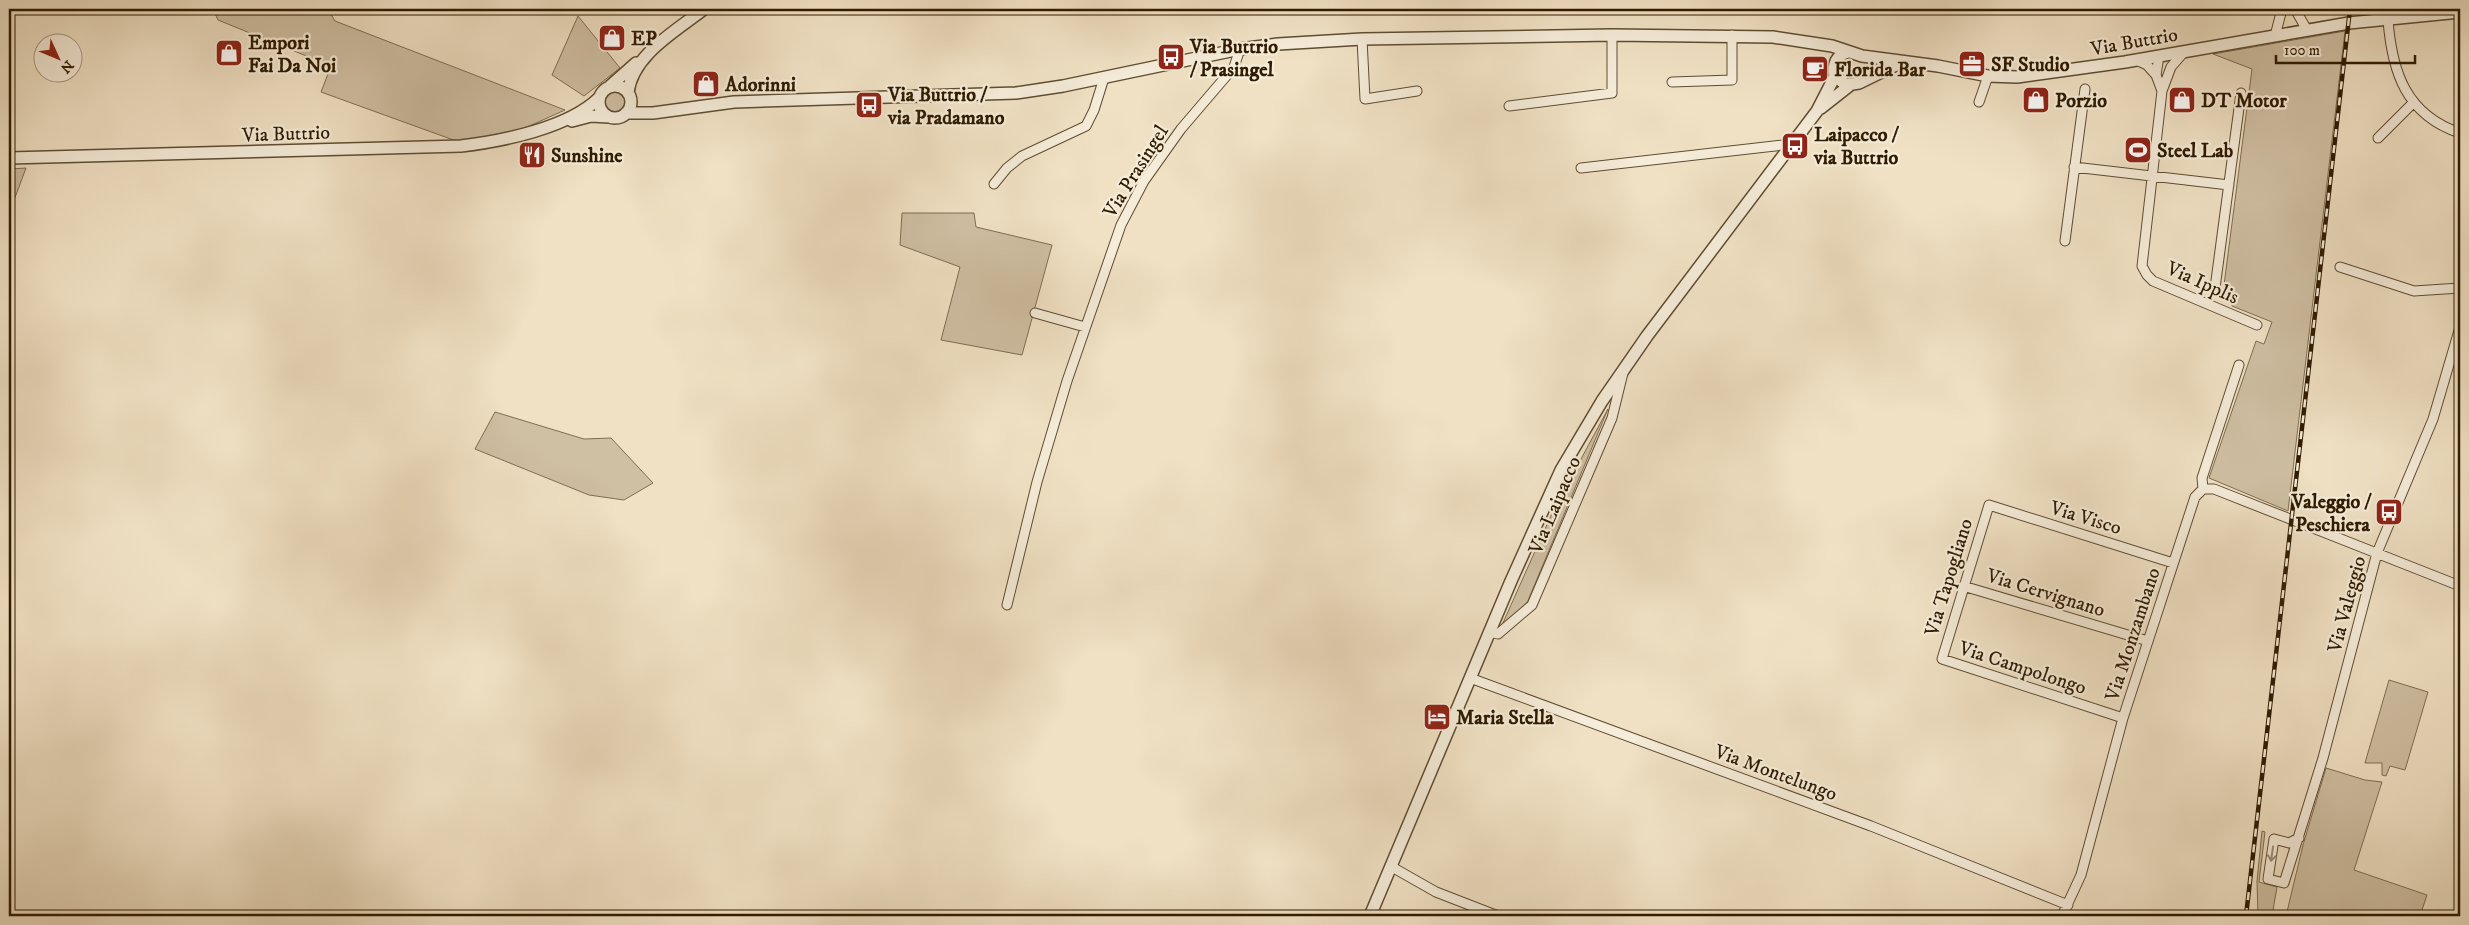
<svg xmlns="http://www.w3.org/2000/svg" width="2469" height="925" font-family="'IM FELL DW Pica',serif">
<rect width="100%" height="100%" fill="#f0e1c4"/>
<filter id="stains"><feTurbulence type="fractalNoise" baseFrequency=".004" numOctaves="4"/><feColorMatrix values="0 0 0 0 .2 0 0 0 0 .09 0 0 0 0 .02 0 0 0 .5 -.17"/></filter>
<radialGradient id="worn" r=".72"><stop offset=".6" stop-color="#630" stop-opacity="0"/><stop offset="1" stop-color="#630" stop-opacity=".3"/></radialGradient>
<!-- green -->
<path fill="#cfbfa3" stroke="#7f6d52" d="M 213,9 L 328,9 L 335,21 L 565,110 L 527,127 L 497,136 L 459,142 L 321,92 L 331,66 L 218,20 Z
M 578,16 L 620,68 L 584,96 L 552,75 Z
M 2345,31 L 2288,511 L 2209,478 L 2256,341 L 2264,344 L 2272,322 L 2232,306 L 2233,294 L 2223,293 L 2252,69 L 2213,54 Z
M604 102a11 11 0 1 1 22 0a11 11 0 1 1-22 0Z
M 26,168 L 10,211 L 9,210 L 9,169 Z
M 902,213 L 974,213 L 976,227 L 1052,245 L 1022,355 L 941,340 L 960,267 L 900,245 Z
M 1608,409 L 1527,603 L 1502,625 L 1554,509 Z
M 495,412 L 584,439 L 611,438 L 653,483 L 624,500 L 589,495 L 475,449 Z
M 2389,680 L 2428,692 L 2405,770 L 2390,766 L 2386,776 L 2382,775 L 2382,763 L 2365,763 Z
M 2326,768 L 2365,780 L 2382,782 L 2354,870 L 2427,895 L 2420,916 L 2286,916 L 2303,845 Z
M 2262,831 L 2265,832 L 2259,882 L 2277,887 L 2272,916 L 2258,916 L 2257,881 Z"/>
<g fill="none" stroke-linecap="round" stroke-linejoin="round">
<!-- minor casing -->
<g stroke="#5f4c31" stroke-width="11">
<path id="minor" d="M 2295,9 L 2307,30
M 2388,20 C 2392,72 2406,115 2460,133
M 2275,36 L 2282,9
M 1362,39 L 1365,99 L 1417,91
M 2184,52 L 2171,67 L 2162,91 L 2142,266 L 2147,275 L 2153,281 L 2257,325
M 2159,56 L 2156,75 L 2162,91
M 2136,60 L 2147,65 L 2156,75
M 1672,82 L 1732,80 L 1732,35
M 1979,102 L 1988,76
M 1509,106 L 1612,93 L 1612,35
M 2378,138 L 2414,102
M 2074,167 L 2229,185
M 1581,168 L 1792,144
M 994,184 L 1007,168 L 1022,156 L 1086,126 L 1094,110 L 1104,78
M 2065,241 L 2085,89
M 2340,267 L 2414,291 L 2460,288
M 2215,288 L 2241,93
M 1035,313 L 1085,327
M 2203,489 L 2214,489 L 2460,586
M 2203,489 L 2202,478 L 2239,365
M 1963,586 L 2148,641
M 1007,605 L 1037,482 L 1067,381 L 1121,225 L 1144,181 L 1181,129 L 1234,67 L 1240,49
M 1489,632 L 1498,634 L 1532,605 L 1612,418 L 1623,373
M 1470,678 L 1871,826 L 2068,905
M 2123,718 L 1942,659 L 1989,505 L 2173,563
M 2299,838 L 2289,843 L 2274,839 L 2268,879 L 2284,883 L 2323,758 L 2377,553 L 2433,419 L 2460,327
M 1392,867 L 1436,892 L 1498,916
M 2062,916 L 2081,875 L 2123,718 L 2195,497 L 2203,489"/>
</g>
<!-- tertiary casing -->
<g stroke="#5f4c31" stroke-width="14">
<path id="tertiary" d="M 1848,52 C 1837,55 1832,64 1835,76 L 1846,85 L 1859,83 L 1900,63
M599 102a16 16 0 1 1 32 0a16 16 0 1 1-32 0Z
M 610,86 L 636,63
M 628,93 C 632,55 676,31 704,9
M 1821,108 L 1849,86
M 626,113 L 653,113 L 734,102 L 1016,93 L 1063,86 L 1240,49 L 1278,44 L 1362,39 L 1612,35 L 1773,37 L 1832,46 L 1862,56 L 1938,66 L 1988,76 L 2017,77 L 2125,62 L 2349,23 L 2460,12
M 572,121 L 591,116 L 609,117
M 9,158 L 461,146 C 503,141 568,128 599,98
M 1370,916 L 1511,581 L 1561,470 L 1602,401 L 1647,336 L 1817,111 L 1835,76"/>
</g>
<!-- minor -->
<use href="#minor" stroke="#f5ecd9" stroke-width="9"/>
<!-- tertiary -->
<use href="#tertiary" stroke="#f5ecd9" stroke-width="11"/>
<!-- rail casing -->
<g stroke="#2f1b00" stroke-width="4.5">
<path id="rail" d="M 2246,916 L 2350,9"/>
</g>
<!-- rail -->
<use href="#rail" stroke="#f5ecd9" stroke-width="2.5" stroke-dasharray="8" stroke-linecap="butt"/>
</g>
<!-- one-way arrows -->
<defs><path id="oneway-shaft" d="M-6 0H5M1.5-3L5.5 0L1.5 3" fill="none" stroke-width="1.6" stroke-linecap="round" stroke-linejoin="round" transform="scale(1.25)"/></defs>
<use stroke="#9c8e77" href="#oneway-shaft" transform="translate(2272 854) rotate(98)"/>
<!-- icons -->
<defs>
<g id="shop-square" transform="scale(1.4375)"><rect x="-9" y="-9" width="18" height="18" rx="4" fill="#8f2418" stroke="#f5ecd9"/><path d="M-5-2.5h2.3a2.7 3.5 0 0 1 5.4 0H5L5.5 6h-11ZM-1.5-2.5h3a1.5 2.3 0 0 0-3 0Z" fill="#fff"/></g>
<g id="bus-square" transform="scale(1.4375)"><rect x="-9" y="-9" width="18" height="18" rx="4" fill="#8f2418" stroke="#f5ecd9"/><path d="M-5-6H5V4H4V6H2V4H-2V6H-4V4H-5ZM-3.5-4V0h7V-4ZM-3.5 1.2v1.5H-2V1.2ZM2 1.2v1.5H3.5V1.2Z" fill="#fff"/></g>
<g id="office-square" transform="scale(1.4375)"><rect x="-9" y="-9" width="18" height="18" rx="4" fill="#8f2418" stroke="#f5ecd9"/><path d="M-6-3h4V-5.5h4V-3h4V5H-6ZM-1-4.5V-3h2v-1.5ZM-6 0V1H6V0Z" fill="#fff"/></g>
<g id="cafe-square" transform="scale(1.4375)"><rect x="-9" y="-9" width="18" height="18" rx="4" fill="#8f2418" stroke="#f5ecd9"/><path d="M-5.5-4.5H6V0H3Q3 3.5 0 3.5H-2.5Q-5.5 3.5-5.5 0ZM3-3.2v2h1.7v-2ZM-6 4.5H4V6H-6Z" fill="#fff"/></g>
<g id="stadium-square" transform="scale(1.4375)"><rect x="-9" y="-9" width="18" height="18" rx="4" fill="#8f2418" stroke="#f5ecd9"/><path d="M0-5a6.5 5 0 1 0 0 10a6.5 5 0 1 0 0-10ZM-3.5-1.8h7v3.6h-7Z" fill="#fff"/></g>
<g id="restaurant-square" transform="scale(1.4375)"><rect x="-9" y="-9" width="18" height="18" rx="4" fill="#8f2418" stroke="#f5ecd9"/><path d="M-5-6h1v4h1v-4h1v4h1v-4h1v5L-1.5 .5V6h-2V.5L-5-1ZM5-6V6H3V1.5H1.5Q1.5-4 5-6Z" fill="#fff"/></g>
<g id="hotel-square" transform="scale(1.4375)"><rect x="-9" y="-9" width="18" height="18" rx="4" fill="#8f2418" stroke="#f5ecd9"/><path d="M-6-4.5h1.5V1H6V5H4.5V3h-9V5H-6ZM-4 0a1.8 1.8 0 1 1 3.6 0ZM.5 0V-2.5h3Q6-2.5 6 0Z" fill="#fff"/></g>
</defs>
<g fill-rule="evenodd">
<use href="#shop-square" x="612" y="38"/>
<use href="#shop-square" x="229" y="53"/>
<use href="#bus-square" x="1171" y="57"/>
<use href="#office-square" x="1972" y="64"/>
<use href="#cafe-square" x="1815" y="69"/>
<use href="#shop-square" x="706" y="84"/>
<use href="#shop-square" x="2036" y="100"/>
<use href="#shop-square" x="2182" y="100"/>
<use href="#bus-square" x="869" y="105"/>
<use href="#bus-square" x="1795" y="146"/>
<use href="#stadium-square" x="2138" y="150"/>
<use href="#restaurant-square" x="532" y="155"/>
<use href="#bus-square" x="2389" y="512"/>
<use href="#hotel-square" x="1437" y="717"/>
</g>
<g text-anchor="middle" stroke-width="4.5" stroke-linejoin="round" paint-order="stroke">
<!-- poi labels -->
<g font-size="20" font-weight="bold" fill="#2f1b00" stroke="#f5ecd9" text-anchor="start">
<text x="631" y="45">EP</text>
<text x="248" y="49">Empori<tspan x="248" dy="23">Fai Da Noi</tspan></text>
<text x="1190" y="53">Via Buttrio<tspan x="1190" dy="23">/ Prasingel</tspan></text>
<text x="1991" y="71">SF Studio</text>
<text x="1834" y="76">Florida Bar</text>
<text x="725" y="91">Adorinni</text>
<text x="888" y="101">Via Buttrio /<tspan x="888" dy="23">via Pradamano</tspan></text>
<text x="2055" y="107">Porzio</text>
<text x="2201" y="107">DT Motor</text>
<text x="1814" y="141">Laipacco /<tspan x="1814" dy="23">via Buttrio</tspan></text>
<text x="2157" y="157">Steel Lab</text>
<text x="551" y="162">Sunshine</text>
<text x="2370" y="508" text-anchor="end">Valeggio /<tspan x="2370" dy="23">Peschiera</tspan></text>
<text x="1456" y="724">Maria Stella</text>
</g>
<!-- street labels -->
<g font-size="20" fill="#2f1b00" stroke="#f5ecd9">
<text transform="translate(2134 41) rotate(-10)" y="7">Via Buttrio</text>
<text transform="translate(286 133) rotate(-2)" y="7">Via Buttrio</text>
<text transform="translate(1135 171) rotate(-58)" y="7">Via Prasingel</text>
<text transform="translate(2203 282) rotate(24)" y="7">Via Ipplis</text>
<text transform="translate(1554 505) rotate(-67)" y="7">Via Laipacco</text>
<text transform="translate(2086 517) rotate(17)" y="7">Via Visco</text>
<text transform="translate(1948 577) rotate(-73)" y="7">Via Tapogliano</text>
<text transform="translate(2046 592) rotate(17)" y="7">Via Cervignano</text>
<text transform="translate(2346 604) rotate(-75)" y="7">Via Valeggio</text>
<text transform="translate(2132 634) rotate(-72)" y="7">Via Monzambano</text>
<text transform="translate(2023 667) rotate(18)" y="7">Via Campolongo</text>
<text transform="translate(1776 772) rotate(20)" y="7">Via Montelungo</text>
</g>
</g>
<!-- margin -->
<rect width="2469" height="925" fill="none" stroke="#f0e1c4" stroke-width="30"/>
<rect x="10" y="10" width="2449" height="905" fill="none" stroke="#2f1b00" stroke-width="2.5"/>
<rect x="15" y="15" width="2439" height="895" fill="none" stroke="#2f1b00"/>
<!-- north arrow -->
<g transform="translate(58 58) rotate(134)"><circle r="24" fill="#f5ecd9" stroke="#a69882"/>
<path d="M0-4L9 19L0 12L-9 19Z" fill="#8f2418"/>
<text y="-8" font-size="14" font-weight="bold" text-anchor="middle" fill="#2f1b00">N</text>
</g>
<!-- scale -->
<path d="M2276 55v8h139v-8" fill="none" stroke="#2f1b00" stroke-width="2.5"/>
<text x="2284" y="55" font-size="15" fill="#2f1b00" stroke="#f5ecd9" stroke-width="4" paint-order="stroke">100 m</text>
<rect width="100%" height="100%" filter="url(#stains)"/>
<rect width="100%" height="100%" fill="url(#worn)"/>
</svg>
